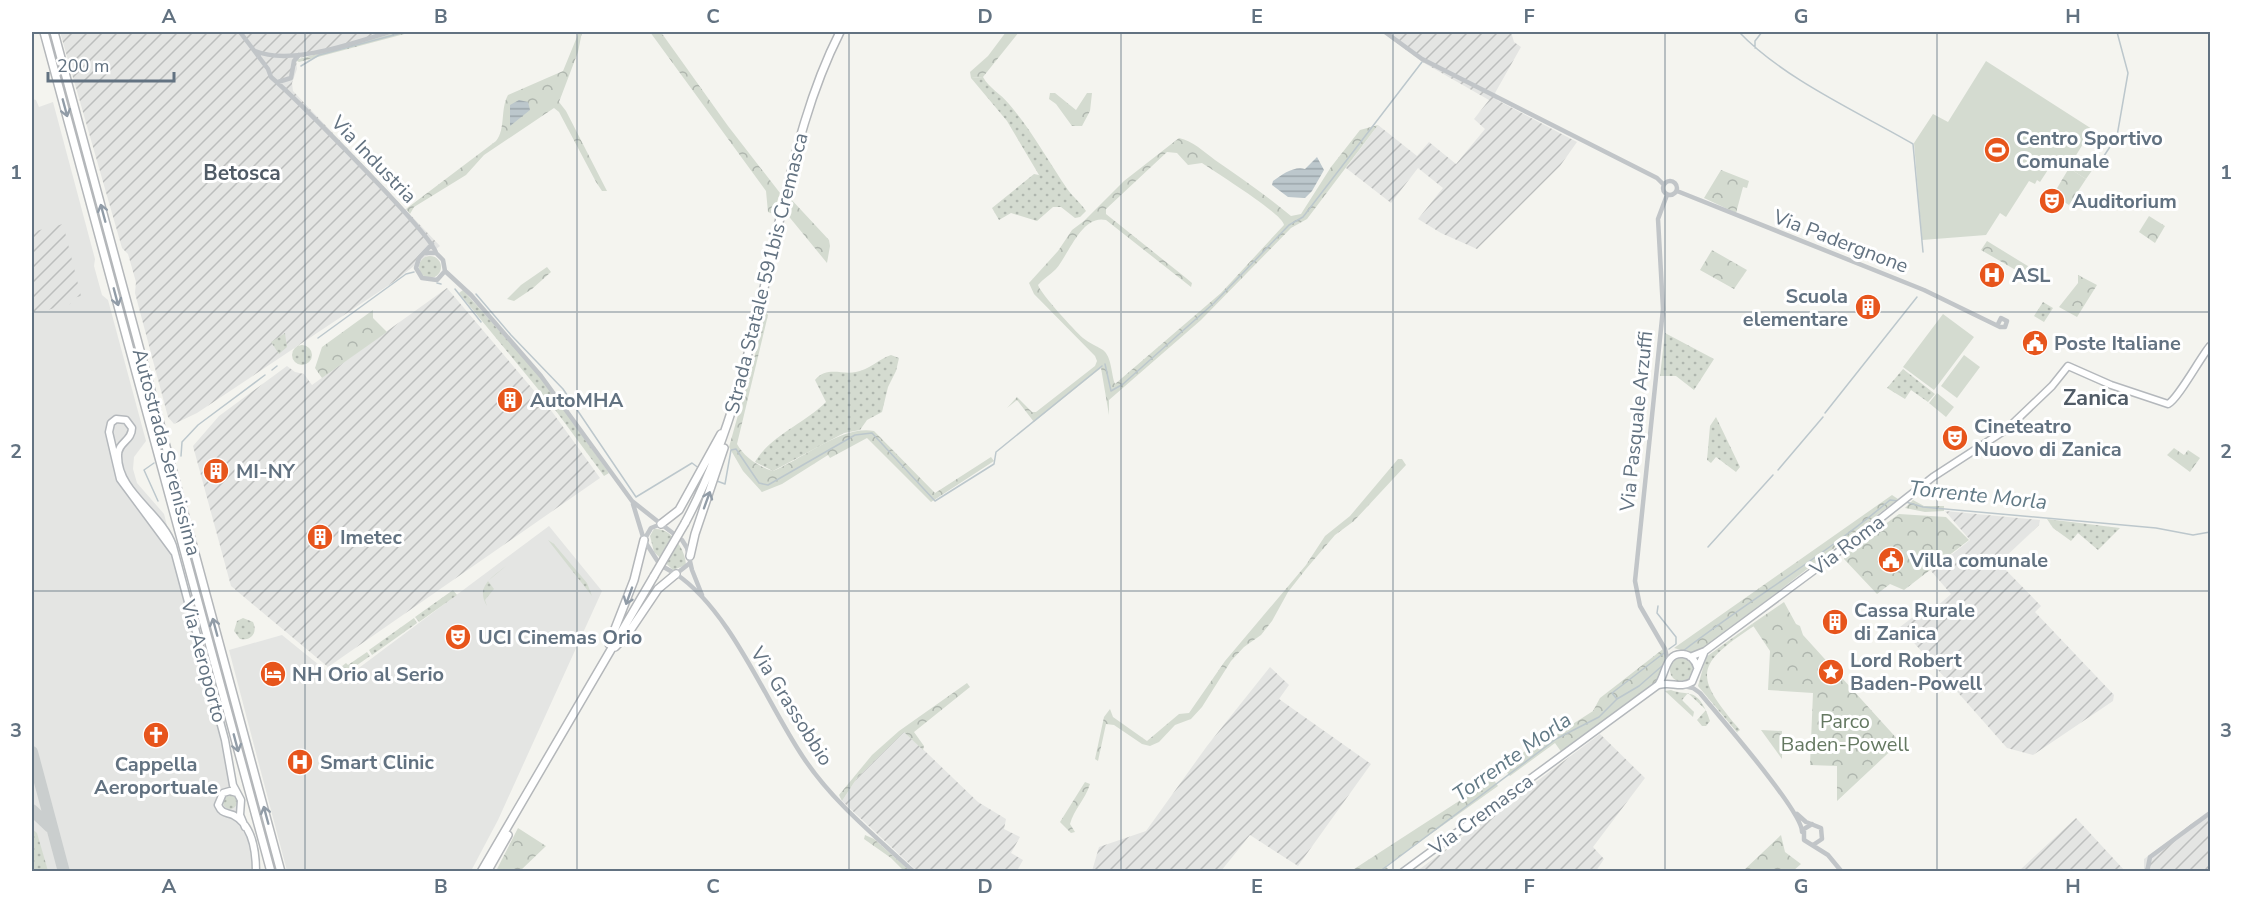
<svg xmlns="http://www.w3.org/2000/svg" width="2242" height="903" font-family="'Nunito Sans',sans-serif">
<defs>
<pattern id="industrial-furrows" width="10" height="10" patternUnits="userSpaceOnUse" patternTransform="scale(1.5)"><rect width="10" height="10" fill="#e4e5e3"/><path d="M-1 1l2-2M0 10L10 0M9 11l2-2" fill="none" stroke="#bcbebd"/></pattern>
<pattern id="grass-dots" width="8" height="8" patternUnits="userSpaceOnUse" patternTransform="scale(1.5)"><rect width="8" height="8" fill="#d4dbd0"/><path d="M2 2h.1M6 6h.1" fill="none" stroke="#afb6ae" stroke-width="1.8" stroke-linecap="round"/></pattern>
<pattern id="forest-crowns" width="20" height="18" patternUnits="userSpaceOnUse" patternTransform="scale(1.5)"><rect width="20" height="18" fill="#d4dbd0"/><path d="M2 6a3 3 0 1 1 6 0M12 15a3 3 0 1 1 6 0" fill="none" stroke="#afb6ae"/></pattern>
<pattern id="water-rules" width="6" height="5" patternUnits="userSpaceOnUse" patternTransform="scale(1.5)"><rect width="6" height="5" fill="#bcc7cc"/><path d="M0 2.5h6" fill="none" stroke="#9ca6ab"/></pattern>
</defs>
<rect width="100%" height="100%" fill="#f4f4ef"/>
<!-- built -->
<path fill="#e4e5e3" d="M 32,99 L 36,100 L 39,107 L 53,102 L 95,259 L 94,266 L 102,295 L 108,300 L 146,441 L 134,457 L 133,469 L 137,483 L 164,514 L 252,855 L 252,871 L 32,871 Z
M 549,526 L 602,591 L 498,820 L 471,871 L 287,871 L 229,650 L 282,635 L 340,682 Z"/>
<!-- industrial -->
<path fill="url(#industrial-furrows)" d="M 60,32 L 398,32 L 296,59 L 297,69 L 292,83 L 293,91 L 440,246 L 392,283 L 197,413 L 174,424 L 168,417 L 135,293 L 136,282 L 128,254 L 122,248 Z
M 1394,32 L 1511,32 L 1514,42 L 1521,47 L 1495,93 L 1497,100 L 1577,142 L 1560,166 L 1477,249 L 1441,233 L 1418,219 L 1443,188 L 1418,168 L 1391,203 L 1346,168 L 1378,125 L 1417,156 L 1429,142 L 1456,164 L 1485,129 L 1474,119 L 1489,100 L 1424,63 L 1390,38 Z
M 63,224 L 81,296 L 73,298 L 70,304 L 32,314 L 32,232 Z
M 447,288 L 553,413 L 600,478 L 328,667 L 231,586 L 193,446 L 219,416 L 287,366 L 295,372 L 304,374 L 312,385 Z
M 1945,511 L 2040,520 L 2039,525 L 1999,563 L 2041,606 L 2035,612 L 2114,695 L 2113,701 L 2033,755 L 2007,748 L 1900,627 L 1930,604 L 1935,608 L 1951,594 L 1931,571 L 1970,540 Z
M 1270,667 L 1289,685 L 1279,699 L 1371,764 L 1298,866 L 1250,835 L 1221,871 L 1092,871 L 1099,847 L 1146,831 L 1207,746 Z
M 904,731 L 978,802 L 1006,819 L 1004,829 L 1020,837 L 1011,853 L 1023,860 L 1018,869 L 1023,871 L 917,871 L 842,801 L 857,778 Z
M 1600,734 L 1645,778 L 1593,847 L 1604,859 L 1596,871 L 1417,871 Z
M 2210,810 L 2210,871 L 2144,872 L 2144,859 Z
M 2076,818 L 2125,871 L 2018,871 L 2020,870 Z"/>
<!-- grass -->
<path fill="url(#grass-dots)" d="M 983,77 C 989,88 1001,94 1009,104 C 1032,131 1048,161 1068,190 C 1073,197 1080,202 1086,211 L 1080,217 L 1075,218 L 1061,207 L 1053,207 L 1037,221 L 1011,213 L 999,220 L 992,208 L 1034,174 L 1039,175 L 1007,121 L 971,78 Z
M419 267a11 11 0 1 1 22 0a11 11 0 1 1-22 0Z
M 463,290 L 540,376 L 609,473 L 604,476 L 556,411 L 459,293 Z
M 2043,302 L 2053,308 L 2044,322 L 2034,316 Z
M 285,333 L 287,347 L 279,354 L 271,342 Z
M 1665,333 L 1714,359 L 1694,390 L 1676,376 L 1660,376 Z
M292 355a10 10 0 1 1 20 0a10 10 0 1 1-20 0Z
M 891,355 L 899,358 L 896,371 L 888,387 L 882,412 L 867,420 L 860,430 L 844,433 L 773,471 L 755,462 C 771,435 804,424 826,402 L 815,380 C 827,366 841,375 856,372 C 869,370 879,359 891,355 Z
M 1903,369 L 1935,394 L 1928,402 L 1911,390 L 1905,399 L 1887,388 Z
M 1716,417 L 1740,467 L 1736,472 L 1716,457 L 1711,463 L 1707,460 L 1710,426 Z
M 2047,519 L 2120,528 L 2098,550 L 2078,533 L 2071,541 L 2053,528 Z
M 654,529 C 671,527 686,550 686,565 L 673,570 L 654,552 L 650,536 Z
M 548,540 L 554,544 L 587,583 L 592,596 Z
M 506,566 L 488,581 L 494,589 L 485,600 L 487,606 C 475,587 492,577 506,566 Z
M 453,590 L 457,595 L 419,622 L 415,617 Z
M 243,618 L 253,622 C 258,633 251,641 240,639 L 234,631 L 237,621 Z
M 414,618 L 417,623 L 372,655 L 369,650 Z
M 1752,624 L 1754,626 C 1695,665 1693,675 1740,730 L 1737,732 L 1741,737 L 1698,686 L 1706,657 Z
M 367,652 L 370,656 L 346,673 L 341,673 L 341,667 L 346,663 L 348,665 Z
M1670 670a12 12 0 1 1 24 0a12 12 0 1 1-24 0Z
M 1671,690 C 1678,693 1683,692 1690,694 C 1701,696 1707,712 1710,721 L 1706,726 L 1702,726 L 1697,720 L 1706,710 L 1688,693 L 1682,700 L 1694,712 L 1693,717 L 1665,691 Z
M223 802a7 7 0 1 1 14 0a7 7 0 1 1-14 0Z
M 32,829 L 37,833 L 48,871 L 32,871 Z"/>
<!-- forest -->
<path fill="url(#forest-crowns)" fill-rule="evenodd" d="M 398,32 L 412,32 L 299,62 L 295,60 Z
M 579,32 L 582,32 L 578,52 L 559,102 L 566,111 L 607,191 L 602,191 L 596,182 L 559,112 L 554,108 L 484,155 L 466,175 L 414,207 L 410,214 L 406,209 L 496,141 C 506,129 500,109 508,95 L 563,71 Z
M 650,32 L 660,32 L 663,35 L 728,126 L 780,193 L 773,214 L 768,212 L 766,191 Z
M 1006,32 L 1019,32 L 983,77 L 971,78 L 970,72 L 988,56 Z
M 1050,93 L 1055,93 L 1076,110 L 1087,93 L 1092,93 L 1090,111 L 1082,126 L 1072,126 L 1056,104 L 1049,99 Z
M 1378,125 L 1307,219 L 1291,228 L 1201,320 L 1109,400 L 1109,415 L 1101,368 L 1034,422 L 1017,400 L 1007,408 L 1017,397 L 1032,412 L 1036,412 L 1095,366 L 1097,361 L 1095,356 L 1034,294 L 1029,283 L 1058,251 L 1072,230 L 1084,221 L 1124,181 L 1179,138 C 1193,141 1203,151 1215,160 C 1241,178 1266,195 1291,216 L 1301,214 L 1331,167 L 1360,130 ZM 1167,152 L 1177,153 L 1188,165 L 1202,163 C 1215,172 1283,214 1284,225 L 1221,293 L 1115,384 C 1111,374 1112,357 1103,350 C 1097,346 1089,343 1083,338 C 1074,330 1041,294 1038,285 C 1043,279 1050,275 1056,269 C 1069,254 1082,214 1106,220 L 1191,287 L 1192,283 L 1186,278 L 1106,214 L 1106,209 Z
M 2069,168 L 2086,179 L 2069,205 L 2053,195 Z
M 1721,170 L 1749,181 L 1747,188 L 1743,187 L 1736,213 L 1704,198 Z
M 789,197 L 829,240 L 830,246 L 827,263 L 786,213 Z
M 2149,216 L 2165,226 L 2155,243 L 2139,232 Z
M 1987,241 L 2031,268 L 2026,276 L 1981,250 Z
M 1712,250 L 1747,270 L 1734,289 L 1700,270 Z
M 547,267 L 551,272 L 532,289 L 514,301 L 507,299 L 521,285 Z
M 2078,275 L 2097,285 L 2077,317 L 2059,307 L 2078,283 Z
M 373,310 L 373,318 L 387,332 L 322,378 L 315,368 L 322,347 Z
M 764,310 L 768,315 L 737,444 C 744,457 759,467 773,471 C 803,459 842,425 874,431 L 935,493 L 991,457 L 994,461 L 931,502 L 867,438 L 830,458 L 828,455 L 782,484 L 762,492 L 743,471 L 729,447 L 758,344 Z
M 2174,448 L 2184,455 L 2188,450 L 2200,458 L 2190,472 L 2167,455 Z
M 1398,459 L 1402,459 L 1406,465 L 1354,521 L 1335,535 L 1306,569 L 1288,592 L 1272,621 L 1261,635 L 1244,647 L 1231,661 L 1202,707 L 1191,719 L 1175,725 L 1159,742 L 1150,746 L 1142,744 L 1114,725 L 1106,724 L 1098,761 L 1095,759 L 1104,717 L 1110,709 L 1113,717 L 1147,741 L 1179,714 L 1189,713 L 1225,661 L 1306,565 L 1325,536 L 1350,516 Z
M 1892,495 L 1898,499 L 1702,650 L 1692,653 L 1674,648 Z
M 1913,500 L 1924,506 L 1944,506 L 1944,511 L 1925,512 L 1905,508 Z
M 1899,514 L 1946,517 L 1969,540 L 1904,590 L 1890,584 L 1877,594 L 1844,559 L 1846,553 Z
M 1784,602 L 1796,624 L 1800,626 L 1803,635 L 1900,742 L 1837,801 L 1837,766 L 1810,765 L 1813,693 L 1768,690 L 1770,651 L 1752,624 Z
M 1663,649 L 1667,655 L 1660,679 L 1562,753 L 1555,743 L 1510,776 L 1504,769 L 1531,746 L 1548,740 L 1593,711 L 1600,698 Z
M 967,683 L 970,687 L 914,732 L 924,746 L 923,750 L 904,732 L 857,778 L 842,801 L 839,795 L 872,755 L 899,731 Z
M 1761,730 L 1782,731 L 1782,759 Z
M 1493,779 L 1498,786 L 1386,866 L 1389,871 L 1351,871 Z
M 1085,782 L 1090,784 C 1085,800 1074,809 1070,824 L 1075,832 L 1071,833 L 1060,822 Z
M 518,828 L 546,846 L 520,871 L 496,871 Z
M 865,835 L 874,839 L 910,871 L 904,871 L 891,858 L 864,839 Z
M 1781,835 L 1785,852 L 1801,864 L 1793,871 L 1743,871 Z"/>
<!-- garden -->
<path fill="#d4dbd0" d="M 1986,61 L 2092,129 L 2075,157 L 2093,169 L 2086,179 L 2055,159 L 2040,182 L 2037,180 L 2035,184 L 2029,181 L 2006,217 L 2000,213 L 1986,235 L 1922,240 L 1914,143 L 1933,114 L 1948,122 Z
M 1943,314 L 1974,337 L 1934,390 L 1903,367 Z
M 1964,355 L 1980,367 L 1957,398 L 1941,386 Z
M 1937,393 L 1954,407 L 1946,417 L 1929,403 Z"/>
<!-- water -->
<path fill="url(#water-rules)" d="M 519,100 L 528,102 L 530,110 L 510,126 L 510,105 Z
M 1317,157 L 1324,170 L 1312,191 L 1305,198 L 1288,197 L 1272,185 L 1273,181 C 1283,174 1294,166 1305,169 Z"/>
<g fill="none" stroke-linecap="round" stroke-linejoin="round">
<!-- stream -->
<path stroke="#bcc7cc" stroke-width="1.5" d="M 1739,32 C 1784,79 1856,111 1913,144 L 1923,252
M 1755,48 L 1755,41 L 1762,32
M 301,66 L 319,55 L 405,32
M 2102,159 L 2117,136 L 2128,73 L 2117,32
M 437,283 L 441,284
M 455,289 L 481,322
M 476,294 L 511,335 L 563,389 L 636,497 L 692,463 L 700,469
M 318,338 L 406,274 L 414,272
M 1105,364 L 1111,391 L 1123,384 L 1214,303 L 1289,225 L 1303,217 L 1422,62
M 272,370 L 277,366
M 1825,413 L 1917,297
M 181,456 L 182,442 L 198,425 L 265,375
M 173,458 L 177,457
M 154,463 L 144,470 L 158,501
M 1778,470 L 1823,417
M 717,481 L 725,484 L 731,450 L 736,449 L 759,483 L 768,485 L 855,435 L 872,433 L 935,501 L 994,464 L 996,452 L 1102,366
M 1906,502 L 1923,507 L 2156,528 L 2193,535 L 2210,532
M 1708,547 L 1773,475
M 1658,606 L 1657,613 L 1676,637 L 1676,644 L 1669,649
M 1683,651 C 1751,599 1825,555 1890,500 L 1898,501
M 1616,698 L 1612,693 L 1664,653
M 1379,872 L 1556,739 L 1599,717 L 1617,699 L 1639,686 L 1662,666"/>
<!-- taxiway -->
<path stroke="#cacece" stroke-width="12" d="M 32,752 L 64,872
M 32,810 L 50,827"/>
<!-- major casing -->
<g stroke="#b4b8bc" stroke-width="9">
<path id="major" d="M 174,552 L 120,479 L 109,432 L 111,423 L 116,419 L 126,420 L 132,428 C 132,441 118,442 118,455 C 117,492 162,513 173,546 L 225,740 L 233,785 L 241,800 L 240,815 L 245,827
M 1690,657 L 1705,651 L 1824,563 L 1933,477 L 2007,429 L 2052,386 L 2068,366 L 2111,385 L 2168,404 C 2178,399 2200,358 2210,346
M 1659,685 C 1671,681 1680,689 1692,682 L 1704,653
M 237,793 L 230,791 L 223,793 L 218,805 C 222,814 226,812 233,815 C 253,825 256,853 256,872
M 1403,872 L 1658,685 C 1666,675 1665,652 1683,654 C 1691,655 1695,660 1697,667"/>
</g>
<!-- highway casing -->
<g stroke="#b4b7ba" stroke-width="10">
<path id="highway" d="M 44,32 L 271,872
M 54,32 L 281,872
M 685,523 C 736,428 756,322 780,218 C 795,154 810,91 840,32
M 661,524 L 679,510 L 721,434
M 690,556 L 695,534 L 724,448
M 609,644 L 634,580 L 644,540
M 615,647 L 627,635 L 658,589 L 676,574
M 481,872 L 654,576
M 487,872 L 508,835"/>
</g>
<!-- minor -->
<path stroke="#c1c5c8" stroke-width="4.5" d="M 240,32 L 268,69 L 271,77 C 294,97 432,234 436,253
M 1385,32 L 1422,59 L 1657,178 L 1663,184
M 255,51 C 291,66 353,43 389,32
M 278,82 L 291,78 L 294,61 L 299,55
M1663 188a7 7 0 1 1 14 0a7 7 0 1 1-14 0Z
M 1677,191 L 1924,290 L 2000,327 L 2005,327 L 2007,321 L 2001,318 L 1998,324
M 1667,195 L 1658,219 L 1663,309 L 1635,581 L 1640,606 L 1665,649 L 1668,662
M 425,253 L 436,253 L 443,260 L 445,271 L 437,280 L 422,278 L 416,268 L 419,258 L 432,244
M 445,271 L 471,295 L 541,376 L 632,501 L 661,524
M 633,504 L 644,540
M 690,563 L 676,574 L 660,565 L 644,540 L 651,528 L 661,524 L 682,540 L 687,548 L 692,570 L 702,595
M 676,574 C 731,611 766,702 803,757 C 832,801 875,836 914,872
M 1684,686 L 1693,688 L 1700,693 C 1717,714 1803,812 1802,832
M 1797,814 L 1806,822 L 1821,828 L 1822,839 L 1813,845
M 1812,824 L 1804,829 L 1804,840 L 1828,855 L 1842,872
M 2147,872 L 2150,857 L 2210,813"/>
<!-- major -->
<use href="#major" stroke="#fff" stroke-width="6"/>
<!-- highway -->
<use href="#highway" stroke="#fff" stroke-width="7"/>
<!-- highway-bridge casing -->
<g stroke="#b4b7ba" stroke-width="10" stroke-linecap="butt">
<path id="highway-bridge" d="M 654,576 L 685,523"/>
</g>
<!-- highway-bridge -->
<use href="#highway-bridge" stroke="#fff" stroke-width="7"/>
</g>
<!-- one-way arrows -->
<defs><path id="oneway-shaft" d="M-6 0H5M1.5-3L5.5 0L1.5 3" fill="none" stroke-width="1.6" stroke-linecap="round" stroke-linejoin="round" transform="scale(1.5)"/></defs>
<g stroke="#919ca7">
<use href="#oneway-shaft" transform="translate(65 108) rotate(75)"/>
<use href="#oneway-shaft" transform="translate(103 213) rotate(-105)"/>
<use href="#oneway-shaft" transform="translate(116 297) rotate(75)"/>
<use href="#oneway-shaft" transform="translate(707 500) rotate(-70)"/>
<use href="#oneway-shaft" transform="translate(629 596) rotate(110)"/>
<use href="#oneway-shaft" transform="translate(215 627) rotate(-105)"/>
<use href="#oneway-shaft" transform="translate(236 743) rotate(75)"/>
<use href="#oneway-shaft" transform="translate(266 815) rotate(-105)"/>
</g>
<!-- grid -->
<path fill="none" stroke="#627281" stroke-width="1.5" stroke-opacity="0.55" d="M 305,32 L 305,872M 577,32 L 577,872M 849,32 L 849,872M 1121,32 L 1121,872M 1393,32 L 1393,872M 1665,32 L 1665,872M 1937,32 L 1937,872M 32,312 L 2210,312M 32,591 L 2210,591"/>
<!-- icons -->
<defs>
<g id="stadium-disc" transform="scale(1.35)"><circle r="9.5" fill="#e7551c" stroke="#fff"/><path d="M0-5a6.5 5 0 1 0 0 10a6.5 5 0 1 0 0-10ZM-3.5-1.8h7v3.6h-7Z" fill="#fff"/></g>
<g id="theatre-disc" transform="scale(1.35)"><circle r="9.5" fill="#e7551c" stroke="#fff"/><path d="M-5-5.5Q0-4 5-5.5V0Q5 5 0 6Q-5 5-5 0ZM-3.3-2.5H-1v1.5H-3.3ZM1-2.5H3.3v1.5H1ZM-2.8 1Q0 5.5 2.8 1Z" fill="#fff"/></g>
<g id="hospital-disc" transform="scale(1.35)"><circle r="9.5" fill="#e7551c" stroke="#fff"/><path d="M-5-5h3v3.5h4V-5h3V5h-3V1.5h-4V5h-3Z" fill="#fff"/></g>
<g id="building-disc" transform="scale(1.35)"><circle r="9.5" fill="#e7551c" stroke="#fff"/><path d="M-4-6H4V6H1V3H-1V6H-4ZM-2.5-4.3h1.7v1.8h-1.7ZM.8-4.3h1.7v1.8H.8ZM-2.5-1h1.7V.8h-1.7ZM.8-1h1.7V.8H.8Z" fill="#fff"/></g>
<g id="civic-disc" transform="scale(1.35)"><circle r="9.5" fill="#e7551c" stroke="#fff"/><path d="M-.6-6.5H3V-4.5H.6V-3L4-1V1h2V6H-6V1h2V-1L-.6-3ZM-1.2 2.5V6h2.4V2.5Z" fill="#fff"/></g>
<g id="sight-disc" transform="scale(1.35)"><circle r="9.5" fill="#e7551c" stroke="#fff"/><path d="M0-6L1.8-2.2L6-1.7L2.9 1.2L3.7 5.4L0 3.3L-3.7 5.4L-2.9 1.2L-6-1.7L-1.8-2.2Z" fill="#fff"/></g>
<g id="hotel-disc" transform="scale(1.35)"><circle r="9.5" fill="#e7551c" stroke="#fff"/><path d="M-6-4.5h1.5V1H6V5H4.5V3h-9V5H-6ZM-4 0a1.8 1.8 0 1 1 3.6 0ZM.5 0V-2.5h3Q6-2.5 6 0Z" fill="#fff"/></g>
<g id="church-disc" transform="scale(1.35)"><circle r="9.5" fill="#e7551c" stroke="#fff"/><path d="M-1.2-6h2.4v3.5h3.3v2.4h-3.3V6h-2.4V-.1h-3.3v-2.4h3.3Z" fill="#fff"/></g>
</defs>
<g fill-rule="evenodd">
<use href="#stadium-disc" x="1997" y="150"/>
<use href="#theatre-disc" x="2052" y="201"/>
<use href="#hospital-disc" x="1992" y="275"/>
<use href="#building-disc" x="1868" y="307"/>
<use href="#civic-disc" x="2035" y="343"/>
<use href="#building-disc" x="510" y="400"/>
<use href="#theatre-disc" x="1955" y="438"/>
<use href="#building-disc" x="216" y="471"/>
<use href="#building-disc" x="320" y="537"/>
<use href="#civic-disc" x="1891" y="560"/>
<use href="#building-disc" x="1835" y="622"/>
<use href="#theatre-disc" x="458" y="637"/>
<use href="#sight-disc" x="1831" y="672"/>
<use href="#hotel-disc" x="273" y="674"/>
<use href="#church-disc" x="156" y="735"/>
<use href="#hospital-disc" x="300" y="762"/>
</g>
<g text-anchor="middle" stroke-width="6" stroke-linejoin="round" paint-order="stroke">
<!-- poi labels -->
<g font-size="20" font-weight="bold" fill="#627281" stroke="#fff" text-anchor="start">
<text x="2016" y="145">Centro Sportivo<tspan x="2016" dy="23">Comunale</tspan></text>
<text x="2072" y="208">Auditorium</text>
<text x="2012" y="282">ASL</text>
<text x="1848" y="303" text-anchor="end">Scuola<tspan x="1848" dy="23">elementare</tspan></text>
<text x="2054" y="350">Poste Italiane</text>
<text x="530" y="407">AutoMHA</text>
<text x="1974" y="433">Cineteatro<tspan x="1974" dy="23">Nuovo di Zanica</tspan></text>
<text x="236" y="478">MI-NY</text>
<text x="340" y="544">Imetec</text>
<text x="1910" y="567">Villa comunale</text>
<text x="1854" y="617">Cassa Rurale<tspan x="1854" dy="23">di Zanica</tspan></text>
<text x="478" y="644">UCI Cinemas Orio</text>
<text x="1850" y="667">Lord Robert<tspan x="1850" dy="23">Baden-Powell</tspan></text>
<text x="292" y="681">NH Orio al Serio</text>
<text x="320" y="769">Smart Clinic</text>
<text x="156" y="771" text-anchor="middle">Cappella<tspan x="156" dy="23">Aeroportuale</tspan></text>
</g>
<!-- street labels -->
<g font-size="20" fill="#627281" stroke="#fff">
<text transform="translate(374 159) rotate(46)" y="7">Via Industria</text>
<text transform="translate(1841 241) rotate(21)" y="7">Via Padergnone</text>
<text transform="translate(766 273) rotate(-76)" y="7">Strada Statale 591bis Cremasca</text>
<text transform="translate(1636 421) rotate(-84)" y="7">Via Pasquale Arzuffi</text>
<text transform="translate(167 452) rotate(75)" y="7">Autostrada Serenissima</text>
<text transform="translate(1847 545) rotate(-37)" y="7">Via Roma</text>
<text transform="translate(204 661) rotate(75)" y="7">Via Aeroporto</text>
<text transform="translate(792 706) rotate(58)" y="7">Via Grassobbio</text>
<text transform="translate(1481 814) rotate(-36)" y="7">Via Cremasca</text>
</g>
<!-- park labels -->
<g font-size="20" fill="#647861" stroke="#fff">
<text x="1845" y="728">Parco<tspan x="1845" dy="23">Baden-Powell</tspan></text>
</g>
<!-- neighbourhood labels -->
<g font-size="21" font-weight="bold" fill="#505b66" stroke="#fff">
<text x="242" y="180">Betosca</text>
</g>
<!-- water labels -->
<g font-size="21" font-style="italic" fill="#627a86" stroke="#fff">
<text transform="translate(1978 495) rotate(6)" y="7">Torrente Morla</text>
<text transform="translate(1512 757) rotate(-35)" y="7">Torrente Morla</text>
</g>
<!-- quarter labels -->
<g font-size="22" font-weight="bold" fill="#505b66" stroke="#fff">
<text x="2096" y="405">Zanica</text>
</g>
</g>
<!-- border -->
<rect width="2242" height="903" fill="none" stroke="#ffffff" stroke-width="66"/>
<!-- scale -->
<path d="M48 72v9h126v-9" fill="none" stroke="#627281" stroke-width="3"/>
<text x="57" y="72" font-size="18" fill="#627281" stroke="#ffffff" stroke-width="4.5" paint-order="stroke">200 m</text>
<rect x="33" y="33" width="2176" height="837" fill="none" stroke="#627281" stroke-width="2"/>
<g font-size="20" text-anchor="middle" font-weight="bold" fill="#627281">
<text x="169" y="23">A</text>
<text x="441" y="23">B</text>
<text x="713" y="23">C</text>
<text x="985" y="23">D</text>
<text x="1257" y="23">E</text>
<text x="1529" y="23">F</text>
<text x="1801" y="23">G</text>
<text x="2073" y="23">H</text>
<text x="16" y="179">1</text>
<text x="2226" y="179">1</text>
<text x="16" y="458">2</text>
<text x="2226" y="458">2</text>
<text x="16" y="737">3</text>
<text x="2226" y="737">3</text>
<text x="169" y="893">A</text>
<text x="441" y="893">B</text>
<text x="713" y="893">C</text>
<text x="985" y="893">D</text>
<text x="1257" y="893">E</text>
<text x="1529" y="893">F</text>
<text x="1801" y="893">G</text>
<text x="2073" y="893">H</text>
</g>
</svg>
